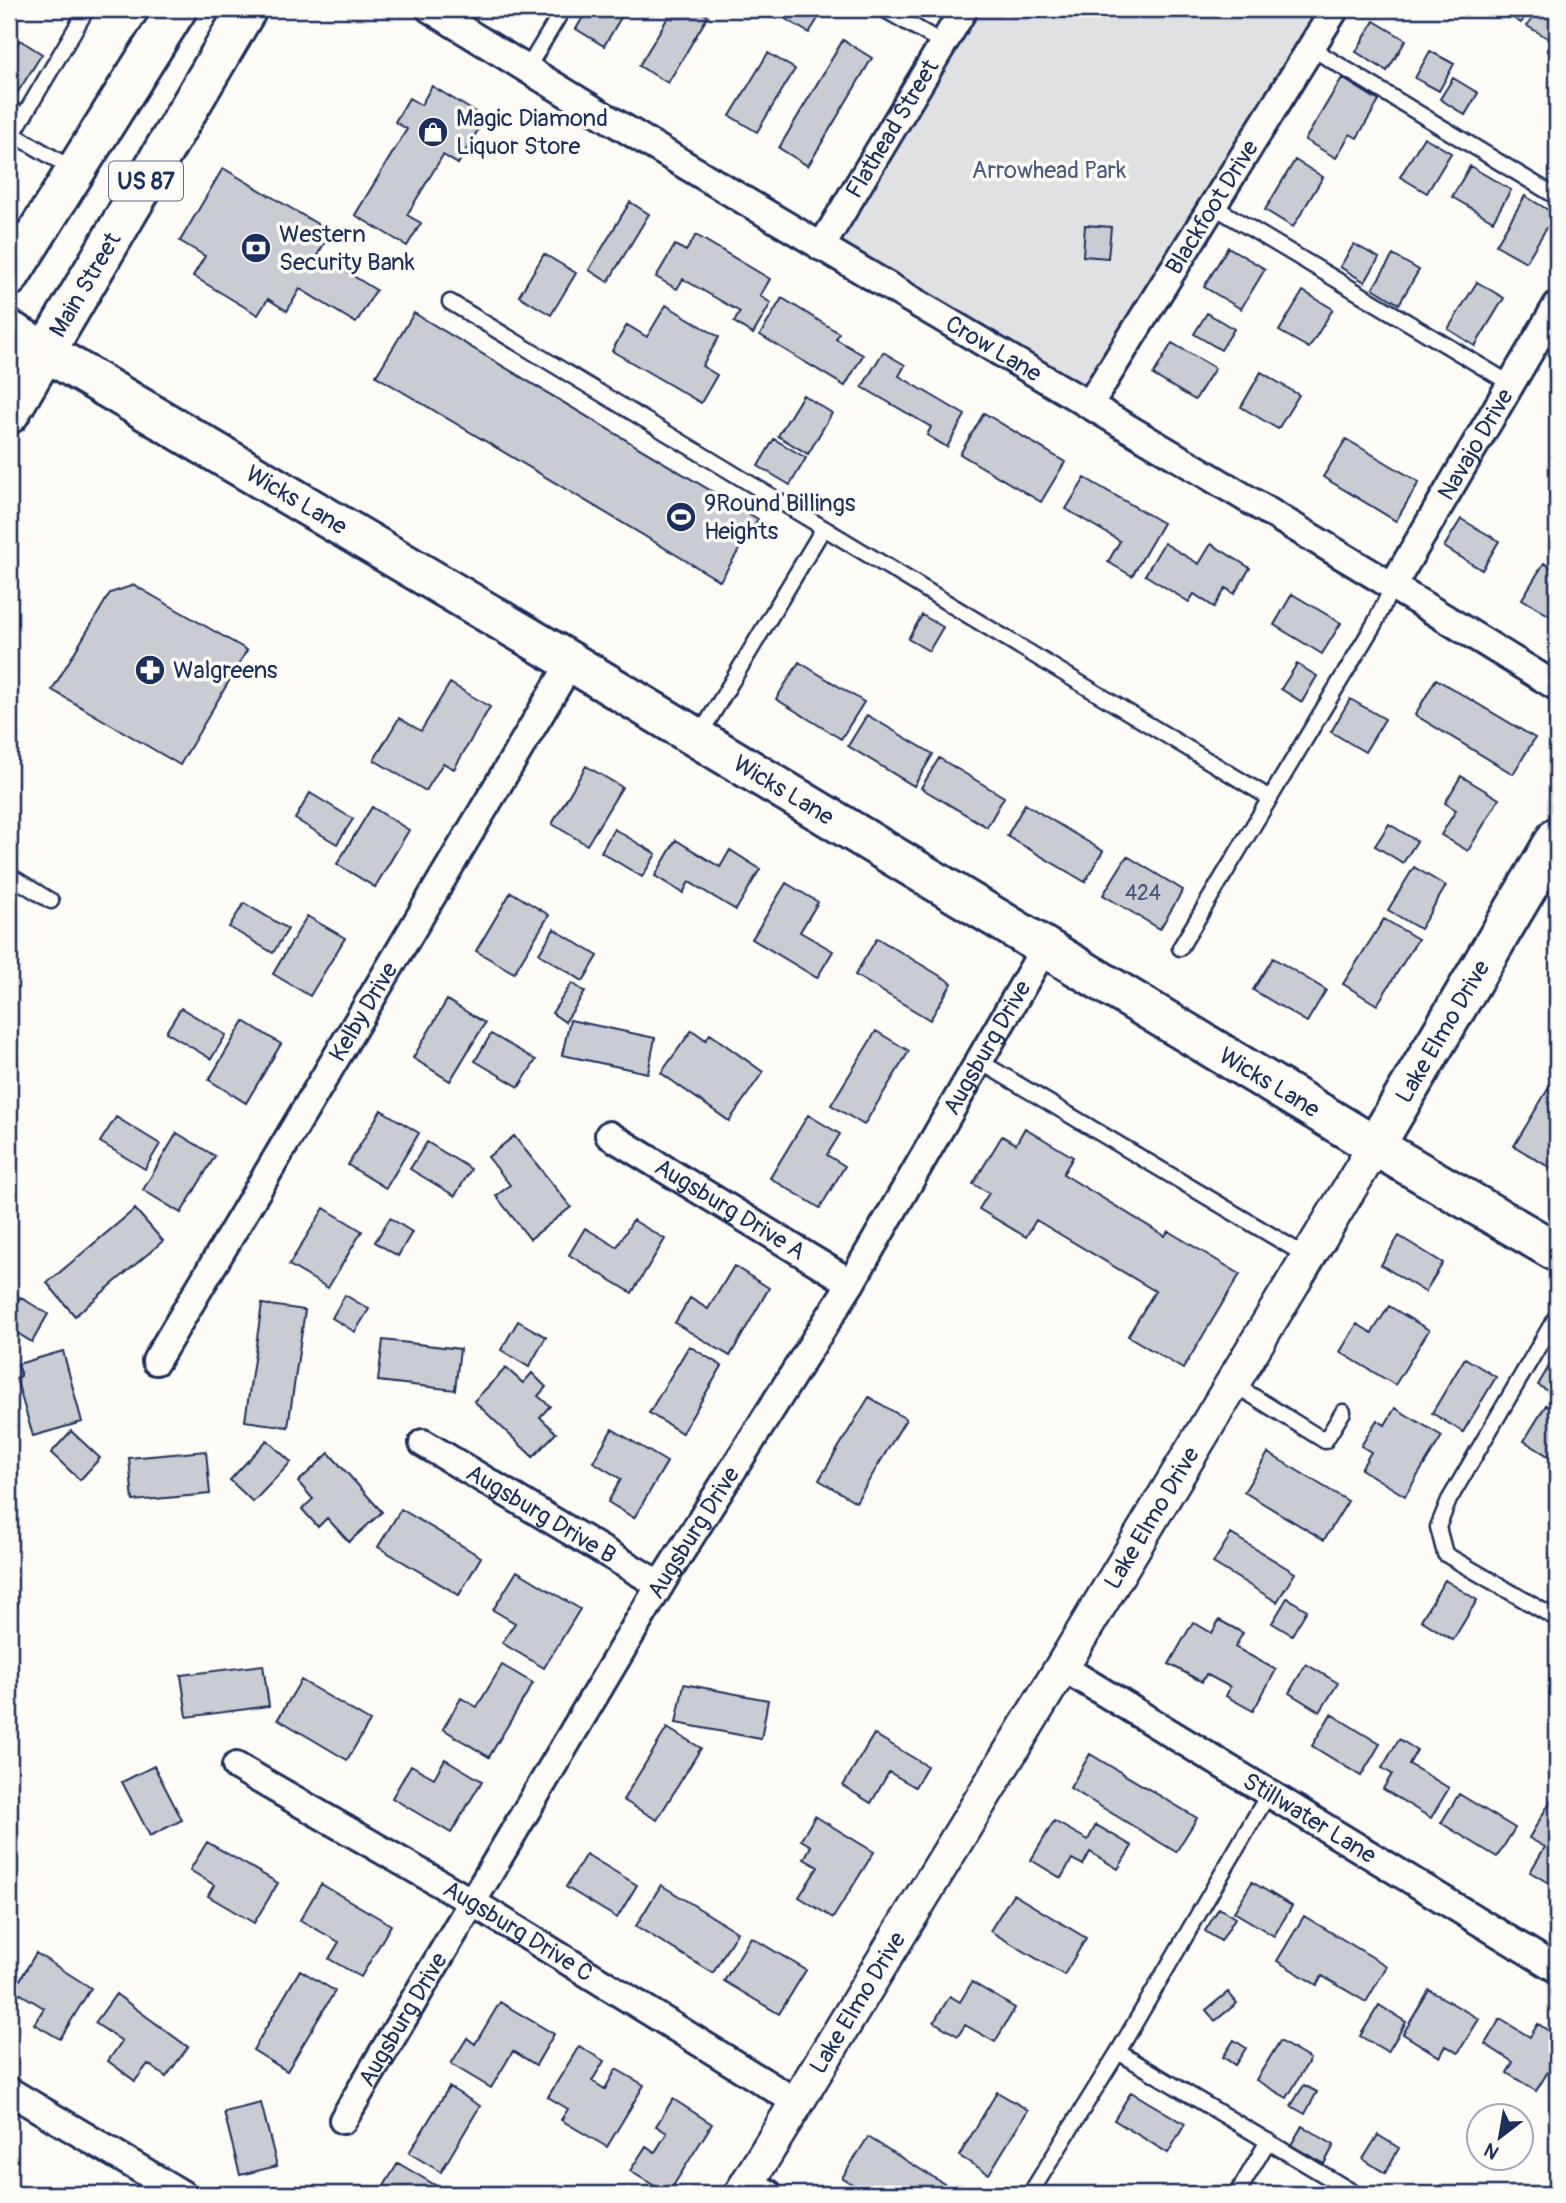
<svg xmlns="http://www.w3.org/2000/svg" width="1566" height="2203" font-family="Pangolin,sans-serif">
<rect width="100%" height="100%" fill="#fdfcf7"/>
<filter id="ink" filterUnits="userSpaceOnUse"><feTurbulence type="fractalNoise" baseFrequency=".0143" numOctaves="2"/><feDisplacementMap in="SourceGraphic" scale="14" xChannelSelector="R" yChannelSelector="G"/><feConvolveMatrix kernelMatrix="1 2 1 2 8 2 1 2 1" color-interpolation-filters="sRGB"/></filter>
<g filter="url(#ink)">
<!-- green -->
<path fill="#e0e1e3" stroke="#7e88a0" stroke-width="2" d="M 969,9 L 1331,9 L 1087,390 L 826,238 Z"/>
<!-- building -->
<path fill="#c9ccd3" stroke="#1b2f5e" stroke-width="2" d="M 588,9 L 626,9 L 604,46 L 576,29 Z
M 673,9 L 696,9 L 708,16 L 668,83 L 639,66 Z
M 769,9 L 824,9 L 809,33 Z
M 1497,9 L 1530,9 L 1521,23 Z
M 1538,9 L 1557,9 L 1557,57 L 1547,51 L 1553,41 L 1527,26 Z
M 1374,21 L 1406,40 L 1387,71 L 1356,52 Z
M 20,40 L 42,54 L 16,95 L 9,91 L 9,59 Z
M 843,40 L 872,58 L 808,166 L 779,148 Z
M 1430,51 L 1454,64 L 1439,91 L 1415,78 Z
M 768,53 L 795,69 L 757,132 L 730,116 Z
M 1342,78 L 1379,101 L 1357,138 L 1350,134 L 1336,158 L 1305,140 Z
M 1453,78 L 1478,93 L 1465,115 L 1440,99 Z
M 432,86 L 485,118 L 458,164 L 443,155 L 407,215 L 421,223 L 407,246 L 355,215 L 407,129 L 395,122 L 409,98 L 421,105 Z
M 1424,137 L 1451,153 L 1427,193 L 1400,177 Z
M 1295,160 L 1323,177 L 1293,227 L 1265,210 Z
M 1470,166 L 1511,190 L 1493,221 L 1452,197 Z
M 223,168 L 331,232 L 318,254 L 376,290 L 356,323 L 300,289 L 287,311 L 268,299 L 258,315 L 193,276 L 205,256 L 180,241 Z
M 1525,196 L 1555,214 L 1526,262 L 1496,245 Z
M 630,202 L 649,214 L 608,282 L 589,270 Z
M 1085,225 L 1111,227 L 1108,258 L 1083,256 Z
M 696,235 L 770,279 L 760,296 L 771,303 L 753,334 L 734,322 L 740,312 L 683,279 L 677,289 L 656,277 L 675,245 L 686,251 Z
M 1354,244 L 1379,258 L 1365,282 L 1340,267 Z
M 1228,247 L 1265,269 L 1241,309 L 1204,287 Z
M 544,254 L 576,273 L 551,315 L 519,296 Z
M 1393,255 L 1419,270 L 1399,304 L 1373,288 Z
M 1477,282 L 1504,298 L 1475,346 L 1448,329 Z
M 1303,291 L 1333,309 L 1309,348 L 1279,331 Z
M 782,298 L 839,333 L 836,339 L 863,355 L 845,386 L 760,335 Z
M 666,305 L 719,337 L 702,366 L 717,375 L 701,403 L 612,351 L 627,325 L 647,337 Z
M 414,313 L 758,519 L 720,581 L 376,376 Z
M 1207,313 L 1234,329 L 1221,350 L 1194,334 Z
M 1172,343 L 1215,368 L 1195,400 L 1153,375 Z
M 883,352 L 905,365 L 899,376 L 965,415 L 947,447 L 927,435 L 931,427 L 862,387 Z
M 1261,372 L 1299,395 L 1278,429 L 1241,407 Z
M 803,395 L 832,413 L 808,454 L 778,436 Z
M 984,413 L 1065,462 L 1041,502 L 960,454 Z
M 774,439 L 806,458 L 790,485 L 758,466 Z
M 1346,439 L 1419,482 L 1396,521 L 1323,477 Z
M 1085,478 L 1163,523 L 1132,576 L 1108,562 L 1120,541 L 1066,509 Z
M 1461,519 L 1499,541 L 1482,570 L 1444,547 Z
M 1164,543 L 1199,564 L 1211,544 L 1250,568 L 1234,594 L 1226,588 L 1214,607 L 1194,594 L 1189,602 L 1145,575 Z
M 1544,563 L 1557,571 L 1557,620 L 1522,599 Z
M 134,585 L 247,650 L 180,765 L 52,690 L 110,593 Z
M 1292,594 L 1341,623 L 1322,654 L 1274,625 Z
M 922,615 L 943,627 L 929,651 L 908,639 Z
M 799,662 L 864,702 L 841,739 L 776,699 Z
M 1297,664 L 1317,676 L 1302,702 L 1281,689 Z
M 1436,679 L 1535,738 L 1513,774 L 1415,715 Z
M 450,683 L 490,707 L 454,769 L 443,763 L 426,791 L 374,760 L 399,718 L 421,731 Z
M 1350,699 L 1385,719 L 1365,752 L 1331,732 Z
M 867,715 L 933,754 L 914,786 L 848,746 Z
M 939,758 L 1004,797 L 987,827 L 921,788 Z
M 586,766 L 622,787 L 587,845 L 552,824 Z
M 1461,776 L 1499,799 L 1468,851 L 1441,835 L 1456,810 L 1445,803 Z
M 310,793 L 353,819 L 337,844 L 295,819 Z
M 1025,804 L 1103,851 L 1085,882 L 1007,836 Z
M 372,807 L 409,830 L 375,887 L 337,864 Z
M 1389,824 L 1417,841 L 1403,863 L 1375,846 Z
M 614,829 L 656,854 L 642,877 L 601,852 Z
M 676,840 L 720,867 L 730,850 L 760,869 L 736,910 L 689,882 L 683,893 L 655,876 Z
M 1127,856 L 1183,890 L 1160,929 L 1103,895 Z
M 1414,867 L 1446,886 L 1420,929 L 1388,910 Z
M 786,883 L 818,902 L 800,932 L 833,951 L 817,978 L 752,939 Z
M 511,892 L 549,915 L 514,973 L 476,951 Z
M 244,903 L 288,929 L 273,953 L 229,927 Z
M 307,916 L 345,938 L 310,996 L 273,974 Z
M 1384,919 L 1418,939 L 1377,1005 L 1343,984 Z
M 554,929 L 598,956 L 583,981 L 539,954 Z
M 877,938 L 952,983 L 930,1020 L 855,975 Z
M 1273,958 L 1326,990 L 1307,1022 L 1253,990 Z
M 572,983 L 585,992 L 565,1022 L 552,1013 Z
M 447,1000 L 485,1023 L 450,1081 L 413,1058 Z
M 181,1008 L 226,1035 L 211,1059 L 166,1032 Z
M 570,1020 L 655,1038 L 648,1073 L 562,1055 Z
M 244,1021 L 281,1044 L 246,1103 L 209,1080 Z
M 692,1030 L 706,1040 L 710,1034 L 763,1072 L 729,1121 L 661,1073 Z
M 876,1031 L 909,1051 L 864,1125 L 831,1105 Z
M 491,1034 L 536,1060 L 519,1087 L 475,1061 Z
M 1557,1074 L 1557,1172 L 1514,1146 Z
M 381,1110 L 419,1133 L 386,1188 L 348,1165 Z
M 808,1115 L 840,1134 L 827,1155 L 845,1166 L 820,1208 L 770,1178 Z
M 116,1117 L 160,1144 L 145,1169 L 100,1142 Z
M 1025,1128 L 1073,1157 L 1063,1174 L 1165,1236 L 1168,1231 L 1240,1274 L 1183,1369 L 1128,1336 L 1155,1291 L 1036,1220 L 1026,1237 L 979,1209 L 989,1193 L 973,1184 L 1002,1136 L 1016,1144 Z
M 177,1133 L 215,1156 L 181,1213 L 143,1190 Z
M 514,1136 L 571,1207 L 530,1239 L 496,1196 L 510,1185 L 488,1157 Z
M 427,1142 L 471,1169 L 455,1196 L 410,1169 Z
M 324,1208 L 362,1231 L 328,1288 L 289,1265 Z
M 135,1209 L 163,1241 L 75,1316 L 47,1283 Z
M 390,1218 L 412,1232 L 398,1256 L 375,1242 Z
M 633,1220 L 665,1239 L 632,1293 L 569,1255 L 585,1228 L 617,1247 Z
M 1399,1236 L 1443,1263 L 1425,1292 L 1381,1265 Z
M 734,1266 L 769,1288 L 730,1356 L 675,1323 L 690,1298 L 708,1309 Z
M 345,1295 L 369,1309 L 355,1332 L 332,1318 Z
M 20,1297 L 48,1314 L 32,1342 L 9,1328 L 9,1316 Z
M 262,1304 L 305,1310 L 288,1427 L 245,1421 Z
M 1389,1306 L 1429,1330 L 1395,1385 L 1340,1352 L 1357,1324 L 1372,1333 Z
M 518,1321 L 546,1337 L 529,1367 L 501,1350 Z
M 383,1340 L 460,1349 L 455,1390 L 378,1381 Z
M 689,1346 L 722,1366 L 682,1433 L 649,1413 Z
M 63,1351 L 82,1422 L 33,1436 L 16,1378 L 21,1376 L 18,1364 Z
M 1557,1353 L 1557,1397 L 1538,1385 Z
M 1465,1358 L 1496,1377 L 1463,1432 L 1432,1413 Z
M 506,1368 L 523,1383 L 532,1373 L 546,1387 L 538,1396 L 550,1406 L 540,1417 L 556,1433 L 533,1457 L 474,1401 Z
M 869,1397 L 906,1419 L 856,1502 L 819,1480 Z
M 1546,1405 L 1557,1412 L 1557,1445 L 1550,1457 L 1524,1441 Z
M 1395,1408 L 1442,1436 L 1405,1496 L 1361,1469 L 1371,1452 L 1361,1446 L 1377,1420 L 1385,1425 Z
M 612,1429 L 667,1462 L 634,1518 L 608,1502 L 621,1479 L 593,1462 Z
M 71,1431 L 100,1458 L 80,1480 L 51,1453 Z
M 267,1440 L 291,1462 L 253,1502 L 230,1480 Z
M 206,1451 L 210,1494 L 133,1501 L 129,1458 Z
M 329,1453 L 382,1512 L 349,1542 L 327,1518 L 318,1527 L 302,1509 L 313,1499 L 298,1482 Z
M 1268,1453 L 1348,1501 L 1324,1540 L 1244,1492 Z
M 401,1509 L 481,1557 L 459,1595 L 378,1547 Z
M 1231,1534 L 1295,1573 L 1277,1602 L 1213,1563 Z
M 517,1571 L 580,1609 L 544,1668 L 502,1643 L 515,1623 L 493,1610 Z
M 1445,1580 L 1477,1600 L 1453,1640 L 1421,1620 Z
M 1287,1598 L 1307,1610 L 1292,1635 L 1272,1623 Z
M 1219,1620 L 1243,1633 L 1235,1647 L 1276,1670 L 1253,1711 L 1226,1696 L 1230,1687 L 1206,1674 L 1202,1682 L 1169,1664 L 1193,1622 L 1212,1633 Z
M 1306,1664 L 1338,1683 L 1320,1712 L 1289,1693 Z
M 263,1665 L 269,1706 L 187,1717 L 181,1675 Z
M 502,1665 L 533,1683 L 489,1757 L 443,1729 L 461,1698 L 477,1707 Z
M 301,1680 L 370,1721 L 347,1760 L 278,1719 Z
M 684,1684 L 768,1700 L 761,1739 L 676,1723 Z
M 1331,1714 L 1380,1744 L 1361,1776 L 1312,1746 Z
M 667,1728 L 701,1748 L 657,1820 L 623,1800 Z
M 874,1734 L 927,1766 L 915,1787 L 889,1772 L 871,1803 L 843,1786 Z
M 1399,1739 L 1417,1750 L 1409,1764 L 1449,1788 L 1431,1818 L 1383,1789 L 1392,1774 L 1382,1768 Z
M 1090,1754 L 1197,1818 L 1176,1852 L 1070,1788 Z
M 445,1759 L 482,1781 L 451,1833 L 392,1798 L 411,1765 L 434,1778 Z
M 154,1766 L 182,1820 L 150,1836 L 122,1782 Z
M 1557,1790 L 1557,1888 L 1530,1872 L 1545,1847 L 1529,1838 Z
M 1459,1794 L 1515,1828 L 1497,1857 L 1441,1823 Z
M 815,1816 L 874,1852 L 833,1918 L 799,1897 L 818,1867 L 804,1859 L 811,1846 L 801,1840 Z
M 1054,1821 L 1088,1840 L 1096,1825 L 1132,1846 L 1118,1869 L 1090,1852 L 1083,1865 L 1072,1859 L 1061,1878 L 1031,1860 Z
M 207,1842 L 278,1883 L 254,1923 L 208,1896 L 214,1885 L 190,1870 Z
M 586,1854 L 637,1885 L 617,1918 L 566,1887 Z
M 1252,1882 L 1292,1906 L 1274,1936 L 1234,1912 Z
M 321,1884 L 391,1925 L 361,1977 L 329,1959 L 339,1942 L 300,1920 Z
M 661,1885 L 737,1932 L 713,1973 L 636,1926 Z
M 1013,1894 L 1086,1938 L 1064,1975 L 990,1931 Z
M 1219,1908 L 1235,1918 L 1221,1941 L 1205,1931 Z
M 1304,1916 L 1387,1966 L 1366,2002 L 1322,1976 L 1317,1985 L 1277,1961 Z
M 751,1937 L 806,1970 L 779,2014 L 724,1981 Z
M 36,1953 L 91,1988 L 60,2039 L 34,2024 L 44,2008 L 14,1990 Z
M 300,1970 L 335,1991 L 287,2071 L 253,2050 Z
M 972,1982 L 1015,2008 L 995,2042 L 965,2025 L 958,2036 L 934,2022 L 950,1996 L 960,2002 Z
M 1429,1990 L 1479,2019 L 1458,2053 L 1446,2046 L 1440,2057 L 1403,2034 Z
M 1228,1992 L 1237,2003 L 1215,2021 L 1206,2010 Z
M 116,1994 L 188,2047 L 166,2077 L 148,2064 L 135,2081 L 108,2061 L 122,2041 L 95,2023 Z
M 500,2002 L 554,2034 L 536,2065 L 513,2051 L 491,2088 L 451,2064 L 467,2038 L 475,2044 Z
M 1379,2005 L 1406,2022 L 1388,2052 L 1360,2036 Z
M 1500,2019 L 1530,2037 L 1538,2024 L 1557,2036 L 1557,2057 L 1536,2091 L 1507,2073 L 1513,2062 L 1485,2044 Z
M 1234,2040 L 1246,2048 L 1235,2065 L 1223,2057 Z
M 1280,2041 L 1310,2059 L 1287,2098 L 1256,2080 Z
M 579,2046 L 604,2061 L 592,2081 L 605,2089 L 616,2069 L 644,2085 L 607,2147 L 561,2120 L 568,2109 L 548,2097 Z
M 1304,2085 L 1317,2092 L 1305,2114 L 1291,2106 Z
M 449,2087 L 480,2106 L 441,2172 L 409,2153 Z
M 997,2092 L 1028,2110 L 989,2174 L 959,2156 Z
M 1131,2092 L 1185,2124 L 1168,2153 L 1114,2120 Z
M 673,2099 L 712,2124 L 668,2194 L 630,2171 L 646,2146 L 655,2152 L 667,2133 L 656,2126 Z
M 261,2103 L 277,2166 L 240,2175 L 224,2112 Z
M 1302,2126 L 1334,2145 L 1324,2164 L 1291,2145 Z
M 1378,2135 L 1399,2148 L 1385,2173 L 1363,2159 Z
M 868,2137 L 954,2190 L 951,2194 L 897,2194 L 881,2184 L 875,2194 L 869,2194 L 842,2178 Z
M 398,2163 L 445,2191 L 443,2194 L 379,2194 Z"/>
<g fill="none" stroke-linecap="round" stroke-linejoin="round">
<!-- service casing -->
<g stroke="#1b2f5e" stroke-width="19">
<path id="service" d="M 883,9 L 943,43
M 1311,48 L 1557,197
M 527,69 L 563,9
M 9,108 L 23,117
M 13,134 L 74,170
M 9,141 L 87,9
M 1213,206 L 1511,384
M 450,302 L 1270,798
M 698,738 L 823,529
M 9,875 L 51,901
M 1180,948 L 1375,623 L 1393,585
M 979,1061 L 1308,1257
M 1557,1315 L 1449,1500 L 1438,1527 L 1445,1554 L 1557,1619
M 1232,1383 L 1325,1441 L 1343,1412
M 1118,2052 L 1356,2194
M 1030,2194 L 1118,2052 L 1269,1793
M 1237,2194 L 1268,2141"/>
</g>
<!-- minor casing -->
<g stroke="#1b2f5e" stroke-width="32">
<g id="minor">
<path id="s1" d="M 430,9 C 802,241 1185,456 1557,687"/>
<path id="s2" d="M 821,247 L 964,9"/>
<path id="s3" d="M 1089,405 L 1335,9"/>
<path id="s4" d="M 1393,585 L 1557,305"/>
<path id="s5" d="M 609,1135 L 851,1283"/>
<path id="s6" d="M 156,1361 L 571,662"/>
<path id="s7" d="M 423,1443 L 660,1585"/>
<path id="s8" d="M 1062,1667 L 1557,1969"/>
<path id="s9" d="M 236,1766 L 472,1902 L 796,2102"/>
<path d="M 9,2091 L 182,2194"/>
<path id="s10" d="M 343,2120 L 660,1585 L 851,1283 L 1045,947"/>
<path d="M 748,2182 L 769,2194"/>
</g>
</g>
<!-- tertiary casing -->
<g stroke="#1b2f5e" stroke-width="38">
<g id="tertiary">
<path id="s11" d="M 741,2194 L 1062,1667 L 1375,1146"/>
</g>
</g>
<!-- secondary casing -->
<g stroke="#1b2f5e" stroke-width="44">
<g id="secondary">
<path id="s12" d="M 9,330 L 571,662 L 1375,1146 L 1557,1252"/>
<path id="s13" d="M 1375,1146 L 1557,837"/>
</g>
</g>
<!-- primary casing -->
<g stroke="#1b2f5e" stroke-width="44">
<g id="primary">
<path d="M 9,277 L 177,9"/>
<path id="s14" d="M 9,414 L 247,9"/>
</g>
</g>
<!-- service -->
<use href="#service" stroke="#fdfcf7" stroke-width="14"/>
<!-- minor -->
<use href="#minor" stroke="#fdfcf7" stroke-width="26"/>
<!-- tertiary -->
<use href="#tertiary" stroke="#fdfcf7" stroke-width="33"/>
<!-- secondary -->
<use href="#secondary" stroke="#fdfcf7" stroke-width="38"/>
<!-- primary -->
<use href="#primary" stroke="#fdfcf7" stroke-width="38"/>
</g>
</g>
<!-- icons -->
<defs>
<g id="shop-disc" transform="scale(1.575)"><circle r="9.5" fill="#1b2f5e" stroke="#fdfcf7"/><path d="M-5-2.5h2.3a2.7 3.5 0 0 1 5.4 0H5L5.5 6h-11ZM-1.5-2.5h3a1.5 2.3 0 0 0-3 0Z" fill="#fff"/></g>
<g id="bank-disc" transform="scale(1.575)"><circle r="9.5" fill="#1b2f5e" stroke="#fdfcf7"/><path d="M-6-4H6V4H-6ZM0-2.3a2.3 2.3 0 1 0 0 4.6a2.3 2.3 0 1 0 0-4.6Z" fill="#fff"/></g>
<g id="stadium-disc" transform="scale(1.575)"><circle r="9.5" fill="#1b2f5e" stroke="#fdfcf7"/><path d="M0-5a6.5 5 0 1 0 0 10a6.5 5 0 1 0 0-10ZM-3.5-1.8h7v3.6h-7Z" fill="#fff"/></g>
<g id="pharmacy-disc" transform="scale(1.575)"><circle r="9.5" fill="#1b2f5e" stroke="#fdfcf7"/><path d="M-2-6h4v4h4v4h-4v4h-4v-4h-4v-4h4Z" fill="#fff"/></g>
</defs>
<g fill-rule="evenodd">
<use href="#shop-disc" x="433" y="132"/>
<use href="#bank-disc" x="256" y="248"/>
<use href="#stadium-disc" x="681" y="517"/>
<use href="#pharmacy-disc" x="150" y="670"/>
</g>
<g text-anchor="middle" stroke-width="7" stroke-linejoin="round" paint-order="stroke">
<!-- number labels -->
<g font-size="21" fill="#46567b">
<text x="1143" y="900">424</text>
</g>
<!-- shield labels -->
<rect fill="#fdfcf7" stroke="#5f6c8c" stroke-width="2" x="109" y="161.5" width="74" height="39" rx="5"/>
<g font-size="23" font-weight="bold" fill="#1b2f5e">
<text x="146" y="189">US 87</text>
</g>
<!-- poi labels -->
<g font-size="24" fill="#1b2f5e" stroke="#fdfcf7" text-anchor="start">
<text x="456" y="126">Magic Diamond<tspan x="456" dy="28">Liquor Store</tspan></text>
<text x="279" y="242">Western<tspan x="279" dy="28">Security Bank</tspan></text>
<text x="704" y="511">9Round Billings<tspan x="704" dy="28">Heights</tspan></text>
<text x="173" y="678">Walgreens</text>
</g>
<!-- street labels -->
<g font-size="24" fill="#1b2f5e" stroke="#fdfcf7">
<text dy="8" stroke="none"><textPath href="#s2" startOffset="138">Flathead Street</textPath></text>
<text dy="8" stroke="none"><textPath href="#s3" startOffset="233">Blackfoot Drive</textPath></text>
<text dy="8" stroke="none"><textPath href="#s14" startOffset="150">Main Street</textPath></text>
<text dy="8" stroke="none"><textPath href="#s1" startOffset="658">Crow Lane</textPath></text>
<text dy="8" stroke="none"><textPath href="#s4" startOffset="163">Navajo Drive</textPath></text>
<text dy="8" stroke="none"><textPath href="#s12" startOffset="334">Wicks Lane</textPath></text>
<text dy="8" stroke="none"><textPath href="#s12" startOffset="901">Wicks Lane</textPath></text>
<text dy="8" stroke="none"><textPath href="#s6" startOffset="406">Kelby Drive</textPath></text>
<text dy="8" stroke="none"><textPath href="#s13" startOffset="133">Lake Elmo Drive</textPath></text>
<text dy="8" stroke="none"><textPath href="#s10" startOffset="1251">Augsburg Drive</textPath></text>
<text dy="8" stroke="none"><textPath href="#s12" startOffset="1468">Wicks Lane</textPath></text>
<text dy="8" stroke="none"><textPath href="#s5" startOffset="142">Augsburg Drive A</textPath></text>
<text dy="8" stroke="none"><textPath href="#s7" startOffset="138">Augsburg Drive B</textPath></text>
<text dy="8" stroke="none"><textPath href="#s11" startOffset="791">Lake Elmo Drive</textPath></text>
<text dy="8" stroke="none"><textPath href="#s10" startOffset="684">Augsburg Drive</textPath></text>
<text dy="8" stroke="none"><textPath href="#s8" startOffset="290">Stillwater Lane</textPath></text>
<text dy="8" stroke="none"><textPath href="#s9" startOffset="327">Augsburg Drive C</textPath></text>
<text dy="8" stroke="none"><textPath href="#s11" startOffset="224">Lake Elmo Drive</textPath></text>
<text dy="8" stroke="none"><textPath href="#s10" startOffset="117">Augsburg Drive</textPath></text>
</g>
<!-- park labels -->
<g font-size="24" fill="#4c5c7f" stroke="#fdfcf7">
<text x="1049" y="178">Arrowhead Park</text>
</g>
</g>
<!-- margin -->
<rect width="1566" height="2203" fill="none" stroke="#fdfcf7" stroke-width="35"/>
<rect x="18" y="18" width="1531" height="2168" fill="none" stroke="#1b2f5e" stroke-width="2.5" filter="url(#ink)"/>
<!-- north arrow -->
<g transform="translate(1500 2137) rotate(211)"><circle r="33" fill="#fdfcf7" stroke="#a3aaba" stroke-width="2"/>
<path d="M0-5L12 26L0 18L-12 26Z" fill="#1b2f5e"/>
<text y="-10" font-size="19" font-weight="bold" text-anchor="middle" fill="#1b2f5e">N</text>
</g>
</svg>
